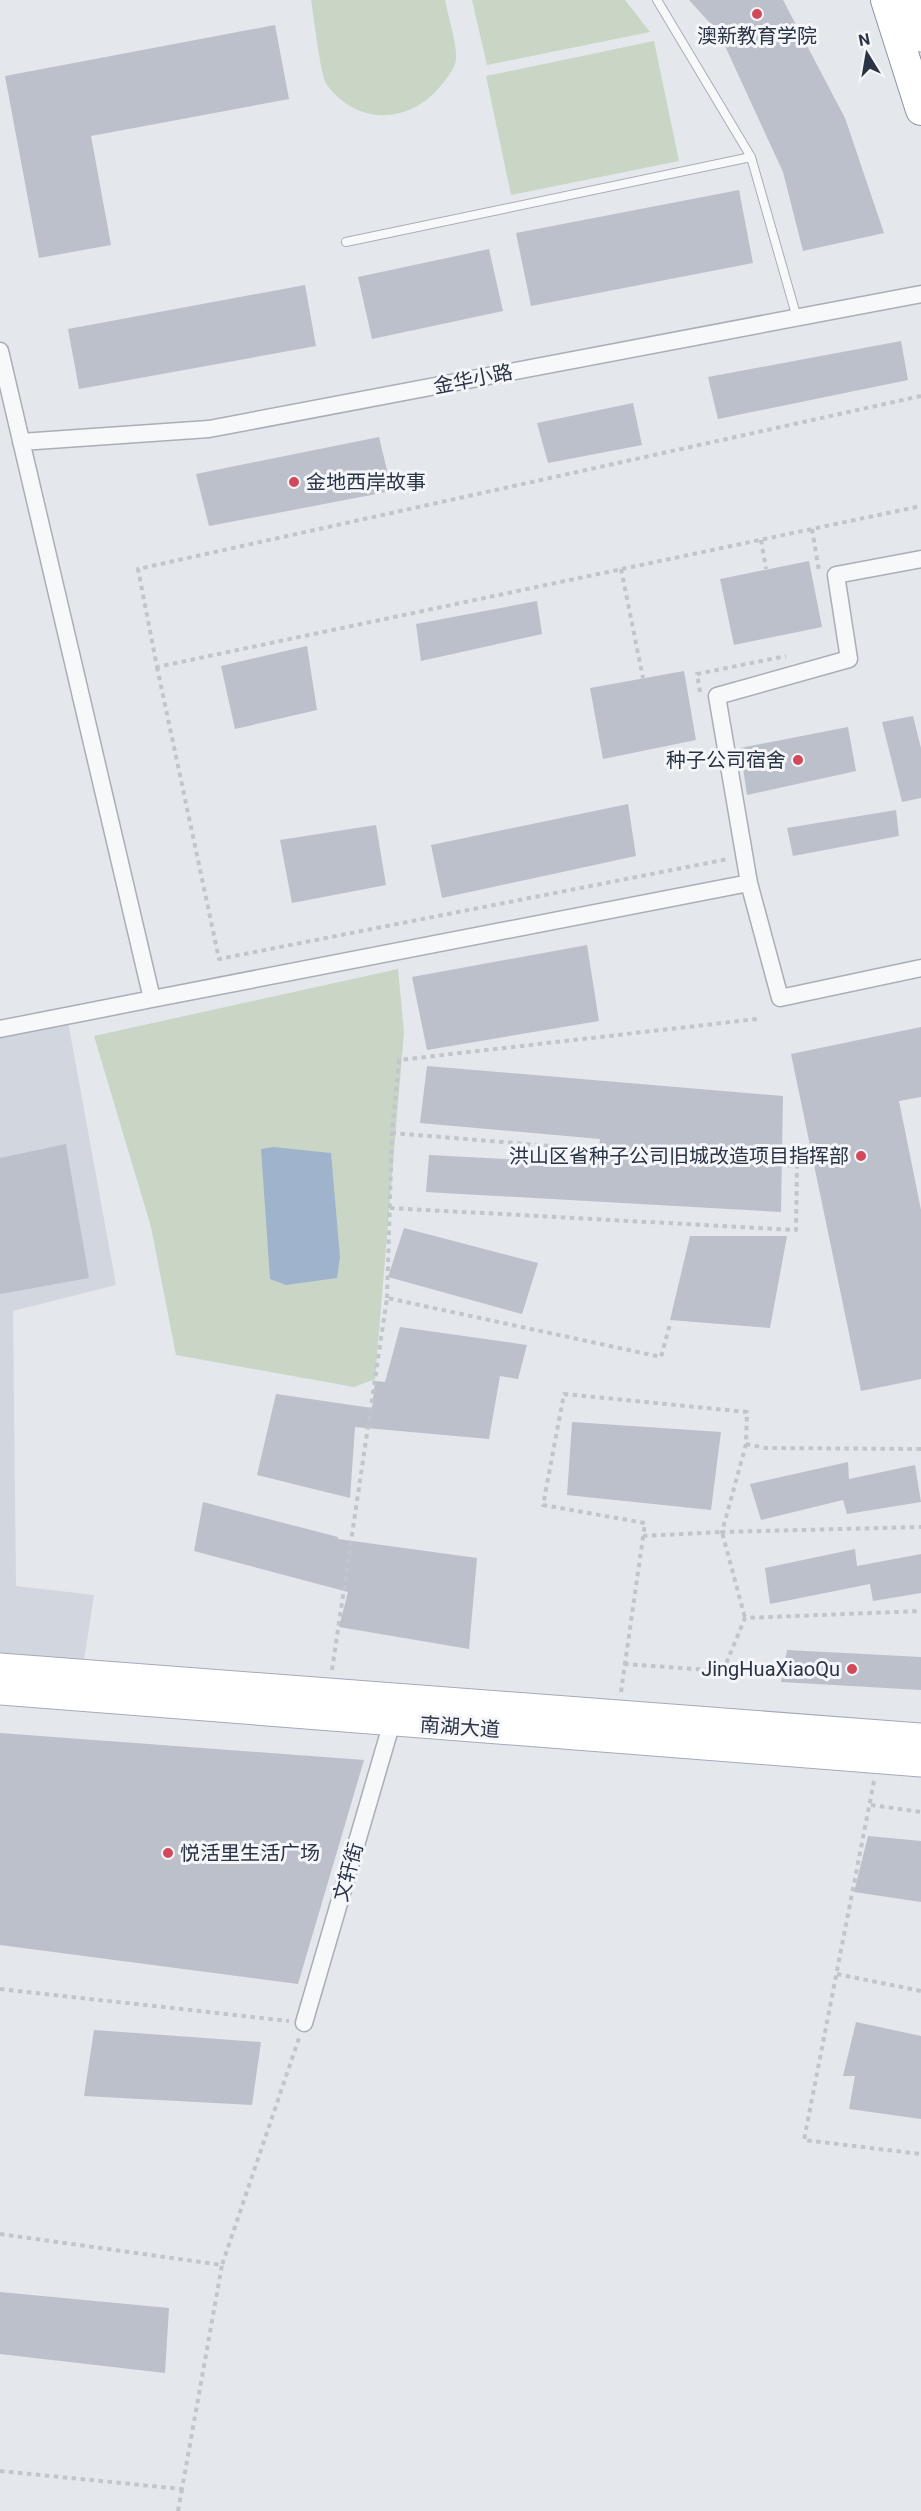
<svg xmlns="http://www.w3.org/2000/svg" width="921" height="2511" font-family="Roboto,'Noto Sans SC',sans-serif">
<rect width="100%" height="100%" fill="#e4e7ec"/>
<!-- built -->
<path fill="#d2d6de" d="M 67,1016 L 116,1285 L 13,1311 L 16,1586 L 94,1595 L 82,1673 L 0,1669 L 0,1029 Z"/>
<!-- green -->
<path fill="#c9d6c5" d="M 311,0 L 445,0 C 448,16 457,43 456,59 C 456,66 448,77 443,83 C 413,123 359,128 327,85 C 320,76 314,16 311,0 Z
M 472,0 L 625,0 L 650,32 L 487,65 Z
M 654,41 L 679,161 L 511,195 L 486,76 Z
M 398,969 L 404,1032 L 375,1379 L 354,1387 L 176,1355 L 151,1227 L 94,1036 Z"/>
<!-- water -->
<path fill="#9fb4cc" d="M 273,1147 L 331,1153 L 340,1257 L 337,1278 L 286,1285 L 270,1279 L 261,1149 Z"/>
<!-- building -->
<path fill="#bbc0ca" d="M 689,0 L 783,0 L 845,118 L 884,233 L 803,251 L 783,172 L 719,33 Z
M 275,25 L 289,99 L 91,136 L 111,245 L 39,258 L 5,76 Z
M 739,190 L 753,263 L 531,306 L 516,233 Z
M 489,249 L 503,311 L 372,339 L 358,277 Z
M 305,285 L 316,346 L 79,389 L 68,329 Z
M 901,341 L 908,380 L 718,419 L 708,377 Z
M 633,403 L 642,445 L 548,463 L 537,423 Z
M 379,437 L 392,491 L 209,526 L 196,474 Z
M 809,561 L 822,627 L 734,645 L 720,579 Z
M 537,601 L 542,634 L 421,661 L 416,624 Z
M 307,646 L 317,710 L 235,729 L 221,666 Z
M 684,671 L 696,740 L 603,759 L 590,688 Z
M 913,716 L 921,748 L 921,798 L 902,802 L 882,722 Z
M 848,727 L 856,771 L 747,795 L 740,748 Z
M 628,804 L 636,856 L 442,898 L 431,845 Z
M 896,810 L 899,836 L 793,856 L 787,828 Z
M 376,825 L 386,885 L 292,903 L 280,840 Z
M 587,945 L 599,1021 L 427,1050 L 412,977 Z
M 921,1027 L 921,1097 L 899,1101 L 921,1210 L 921,1379 L 861,1391 L 791,1054 Z
M 427,1066 L 783,1096 L 781,1212 L 426,1192 L 429,1155 L 598,1164 L 600,1139 L 420,1123 Z
M 66,1144 L 89,1278 L 0,1294 L 0,1158 Z
M 404,1228 L 538,1263 L 522,1314 L 388,1277 Z
M 690,1236 L 787,1236 L 770,1328 L 670,1320 Z
M 400,1327 L 527,1345 L 518,1379 L 500,1376 L 489,1439 L 355,1427 L 350,1498 L 257,1475 L 276,1394 L 372,1408 L 375,1381 L 385,1382 Z
M 572,1422 L 721,1432 L 711,1510 L 567,1495 Z
M 848,1462 L 849,1479 L 915,1465 L 921,1502 L 847,1514 L 843,1500 L 761,1520 L 750,1484 Z
M 203,1502 L 338,1537 L 338,1539 L 477,1558 L 469,1649 L 339,1627 L 348,1592 L 194,1551 Z
M 855,1549 L 857,1566 L 921,1554 L 921,1593 L 873,1601 L 870,1584 L 770,1604 L 765,1568 Z
M 787,1650 L 921,1657 L 921,1690 L 781,1682 Z
M 0,1733 L 364,1760 L 298,1984 L 0,1945 Z
M 868,1836 L 921,1841 L 921,1902 L 854,1892 Z
M 856,2022 L 921,2036 L 921,2119 L 849,2109 L 855,2076 L 843,2076 Z
M 94,2030 L 261,2042 L 252,2105 L 84,2096 Z
M 0,2292 L 169,2308 L 165,2373 L 0,2354 Z"/>
<g fill="none" stroke-linecap="round" stroke-linejoin="round">
<!-- lane casing -->
<g stroke="#a9aeb7" stroke-width="10">
<path id="lane" d="M 657,0 L 751,157 L 797,318
M 346,242 L 751,157"/>
</g>
<!-- street casing -->
<g stroke="#a9aeb7" stroke-width="19">
<path id="street" d="M 0,351 L 152,999 L 0,1029
M 21,442 L 209,429 L 921,294
M 921,559 L 836,575 L 849,659 L 717,696 L 749,883 L 780,998 L 921,968
M 152,999 L 749,883
M 304,2023 L 392,1722"/>
</g>
<!-- primary casing -->
<g stroke="#a3abb8" stroke-width="29">
<path id="primary" d="M 913,0 L 921,38
M 0,1667 L 921,1737
M 0,1691 L 921,1763"/>
</g>
<!-- highway casing -->
<g stroke="#8b94a3" stroke-width="32">
<path id="highway" d="M 886,0 L 921,110"/>
</g>
<!-- path -->
<path stroke="#c2c5cb" stroke-width="4" stroke-dasharray="4.5 4.5" stroke-linecap="butt" d="M 921,396 L 138,569 L 157,667 L 921,506
M 812,529 L 819,571
M 761,540 L 766,569
M 621,569 L 643,678
M 157,667 L 219,959 L 728,859
M 700,692 L 697,674 L 786,656
M 390,1208 L 796,1230 L 797,1166 L 392,1133
M 387,1298 L 392,1133 L 399,1060 L 757,1019
M 746,1444 L 722,1532 L 921,1527
M 643,1536 L 722,1532 L 745,1618
M 624,1664 L 723,1671 L 745,1618 L 921,1611
M 332,1670 L 387,1298 L 661,1357 L 670,1324
M 621,1692 L 645,1523 L 543,1505 L 564,1394 L 747,1412 L 746,1444 L 766,1448 L 921,1449
M 874,1781 L 804,2140 L 921,2154
M 871,1805 L 921,1812
M 837,1974 L 921,1991
M 0,1989 L 289,2021
M 0,2234 L 222,2265 L 299,2038
M 0,2471 L 182,2489 L 222,2265
M 178,2511 L 182,2489"/>
<!-- lane -->
<use href="#lane" stroke="#f7f8fa" stroke-width="8"/>
<!-- street -->
<use href="#street" stroke="#f7f8fa" stroke-width="16"/>
<!-- primary -->
<use href="#primary" stroke="#fff" stroke-width="27"/>
<!-- highway -->
<use href="#highway" stroke="#fff" stroke-width="30"/>
</g>
<!-- markers -->
<g fill="#d1495b" stroke="#f4f6f9" stroke-width="2">
<circle cx="757" cy="14" r="6"/>
<circle cx="294" cy="482" r="6"/>
<circle cx="798" cy="760" r="6"/>
<circle cx="861" cy="1156" r="6"/>
<circle cx="852" cy="1669" r="6"/>
<circle cx="168" cy="1853" r="6"/>
</g>
<g text-anchor="middle" stroke-width="6" stroke-linejoin="round" paint-order="stroke">
<!-- poi labels -->
<g font-size="20" fill="#2b3445" stroke="#f4f6f9" text-anchor="end">
<text x="757" y="43" text-anchor="middle">澳新教育学院</text>
<text x="306" y="489" text-anchor="start">金地西岸故事</text>
<text x="786" y="767">种子公司宿舍</text>
<text x="849" y="1163">洪山区省种子公司旧城改造项目指挥部</text>
<text x="840" y="1676">JingHuaXiaoQu</text>
<text x="180" y="1860" text-anchor="start">悦活里生活广场</text>
</g>
<!-- street labels -->
<g font-size="20" fill="#2b3445" stroke="#f4f6f9">
<text transform="translate(473 379) rotate(-11)" y="7">金华小路</text>
<text transform="translate(460 1727) rotate(4)" y="7">南湖大道</text>
<text transform="translate(348 1872) rotate(-74)" y="7">文轩街</text>
</g>
</g>
<!-- north arrow -->
<g transform="translate(867 54) rotate(349)" stroke="#f4f6f9" stroke-width="4.5" paint-order="stroke">
<path d="M0-4.5L10 22L0 15L-10 22Z" fill="#2b3445"/>
<text y="-9" font-size="16" font-weight="bold" text-anchor="middle" fill="#2b3445">N</text>
</g>
</svg>
